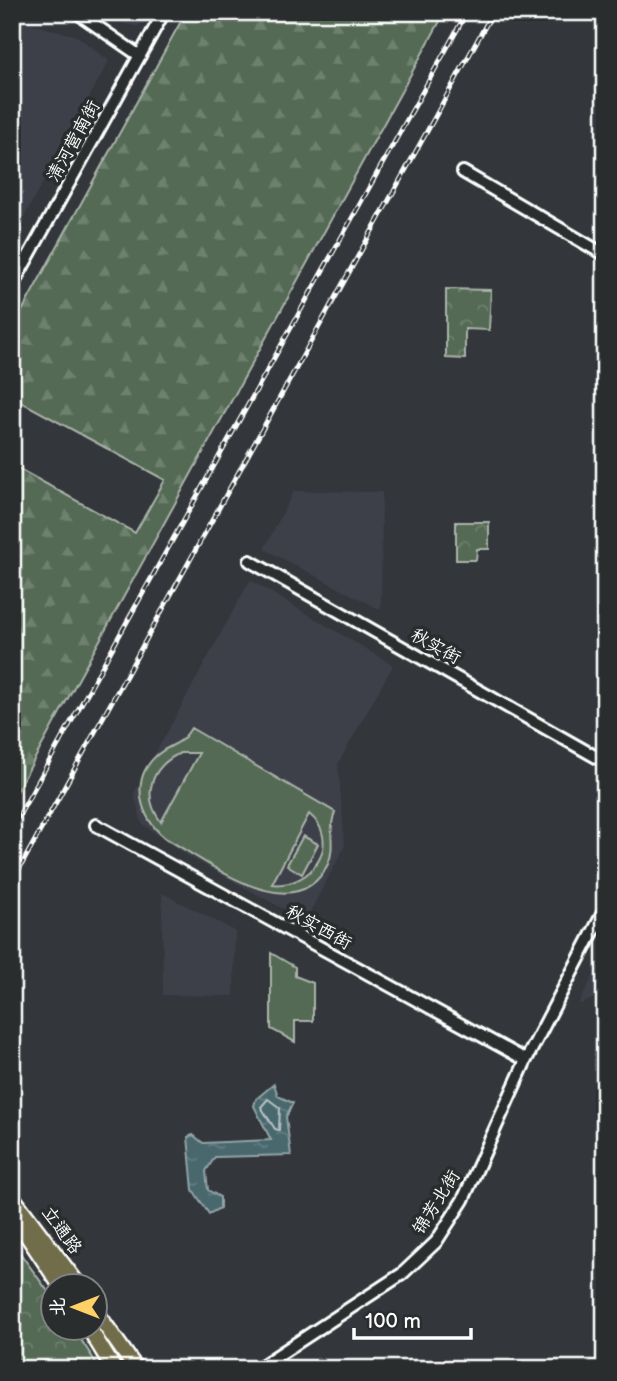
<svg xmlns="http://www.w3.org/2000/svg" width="617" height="1381" font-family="'Balsamiq Sans','LXGW WenKai TC',sans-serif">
<defs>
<pattern id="forest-firs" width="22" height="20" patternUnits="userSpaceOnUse" patternTransform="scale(1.75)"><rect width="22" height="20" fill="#546a55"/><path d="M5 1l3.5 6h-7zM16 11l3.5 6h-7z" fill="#6e806e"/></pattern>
<pattern id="park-crowns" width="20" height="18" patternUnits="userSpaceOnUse" patternTransform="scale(1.75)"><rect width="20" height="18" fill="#546a55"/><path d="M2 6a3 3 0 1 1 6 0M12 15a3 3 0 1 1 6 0" fill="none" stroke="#6e806e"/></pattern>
<pattern id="water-ripples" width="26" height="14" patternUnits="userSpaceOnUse" patternTransform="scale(1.75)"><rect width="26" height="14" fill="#4a686d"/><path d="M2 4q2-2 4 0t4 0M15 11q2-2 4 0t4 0" fill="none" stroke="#657f83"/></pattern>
</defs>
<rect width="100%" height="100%" fill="#33363b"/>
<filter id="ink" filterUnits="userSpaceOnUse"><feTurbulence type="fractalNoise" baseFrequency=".0143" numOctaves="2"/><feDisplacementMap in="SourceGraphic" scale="14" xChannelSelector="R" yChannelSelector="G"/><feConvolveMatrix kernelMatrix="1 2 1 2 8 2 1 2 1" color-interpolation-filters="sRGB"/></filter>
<g filter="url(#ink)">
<!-- built -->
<path fill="#3d414a" d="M 102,12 L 152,12 L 148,21 L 137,26 L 125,24 Z
M 12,19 L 77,36 L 109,61 L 12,239 Z
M 294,491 L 382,492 L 381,610 L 264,549 Z
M 250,580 L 393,665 L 338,764 L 345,846 L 305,921 L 188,856 L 142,824 L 134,793 Z
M 162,893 L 235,931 L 234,996 L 163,995 Z
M 605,954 L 605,994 L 578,1005 Z"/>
<!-- grass -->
<path fill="#546a55" stroke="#aab4aa" stroke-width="2" fill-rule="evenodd" d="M 191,728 L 335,812 C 327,831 336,846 328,864 C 295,932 207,861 165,838 C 140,817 129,780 157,755 C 172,742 179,748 191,728 ZM 180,753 L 199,753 L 161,822 C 141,795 151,767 180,753 ZM 309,814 C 343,841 312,889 272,884 Z
M 303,836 L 318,844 L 302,874 L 287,865 Z
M 271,953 L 295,967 L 295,976 L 313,983 L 313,1021 L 295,1021 L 295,1042 L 271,1029 Z"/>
<!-- forest -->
<path fill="url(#forest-firs)" stroke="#aab4aa" stroke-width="2" d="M 186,12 L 445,12 L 12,800 L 12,465 L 135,533 L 165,480 L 12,397 L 12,329 Z"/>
<!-- park -->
<path fill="url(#park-crowns)" stroke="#aab4aa" stroke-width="2" d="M 446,289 L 491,290 L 489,330 L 465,329 L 465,359 L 446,358 Z
M 456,522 L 489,522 L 489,549 L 477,549 L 476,560 L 456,560 Z
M 12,1242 L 52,1297 L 52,1328 L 74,1329 L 100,1369 L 12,1369 Z"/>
<!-- water -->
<path fill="url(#water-ripples)" stroke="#92a4a7" stroke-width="2" d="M 274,1084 L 278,1096 L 293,1103 L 286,1117 L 291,1155 L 215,1157 L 206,1171 L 208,1190 L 220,1197 L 220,1208 L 209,1214 L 193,1190 L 188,1137 L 193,1135 L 203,1143 L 271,1140 L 254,1106 L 256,1099 Z"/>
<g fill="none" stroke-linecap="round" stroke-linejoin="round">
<!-- shore -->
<path stroke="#b7c3c5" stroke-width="2" d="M 268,1099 L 280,1108 L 279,1130 L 275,1129 L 261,1107 Z"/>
<!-- tertiary casing -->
<g stroke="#fff" stroke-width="16">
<path id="tertiary" d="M 76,12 L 140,56
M 463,172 L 605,255
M 12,286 L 164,12
M 250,561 L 605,762
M 96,825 L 526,1060
M 257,1369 L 402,1274 L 436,1242 L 463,1200 L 526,1060 L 605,909"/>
</g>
<!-- primary casing -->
<g stroke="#fff" stroke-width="19">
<path id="primary" d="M 12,1197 L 79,1286
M 12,1219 L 27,1235 L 61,1286
M 94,1309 L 136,1369
M 89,1328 L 114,1369"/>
</g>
<!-- tertiary -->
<use href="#tertiary" stroke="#2a2d2e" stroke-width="10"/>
<!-- primary -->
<use href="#primary" stroke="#716d4b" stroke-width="14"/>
<!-- rail casing -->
<g stroke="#fff" stroke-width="5">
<path id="rail" d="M 12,828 L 467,12
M 12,882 L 493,12"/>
</g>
<!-- rail -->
<use href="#rail" stroke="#2a2d2e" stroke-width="2.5" stroke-dasharray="8" stroke-linecap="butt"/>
</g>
</g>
<g text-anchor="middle" stroke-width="7" stroke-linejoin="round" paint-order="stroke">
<!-- street labels -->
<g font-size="18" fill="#fff" stroke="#2a2d2e">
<text transform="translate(73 141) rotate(-61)" y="6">清河营南街</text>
<text transform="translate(436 646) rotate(29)" y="6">秋实街</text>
<text transform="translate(319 927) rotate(29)" y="6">秋实西街</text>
<text transform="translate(436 1202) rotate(-58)" y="6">锦芳北街</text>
<text transform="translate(62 1230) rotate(54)" y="6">立通路</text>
</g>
</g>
<!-- margin -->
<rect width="617" height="1381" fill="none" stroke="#2a2d2e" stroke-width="42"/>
<rect x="21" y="21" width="575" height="1339" fill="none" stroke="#fff" stroke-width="2.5" filter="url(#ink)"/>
<!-- north arrow -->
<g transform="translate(74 1307) rotate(270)"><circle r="33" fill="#2a2d2e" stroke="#7f8182" stroke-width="2"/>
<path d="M0-5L12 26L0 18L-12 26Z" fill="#ffd166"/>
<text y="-10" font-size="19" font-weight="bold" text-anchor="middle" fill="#ffffff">北</text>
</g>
<!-- scale -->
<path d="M354 1328v10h117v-10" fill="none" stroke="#ffffff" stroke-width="3.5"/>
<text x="365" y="1328" font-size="21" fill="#ffffff" stroke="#2a2d2e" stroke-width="5" paint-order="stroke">100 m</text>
</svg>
